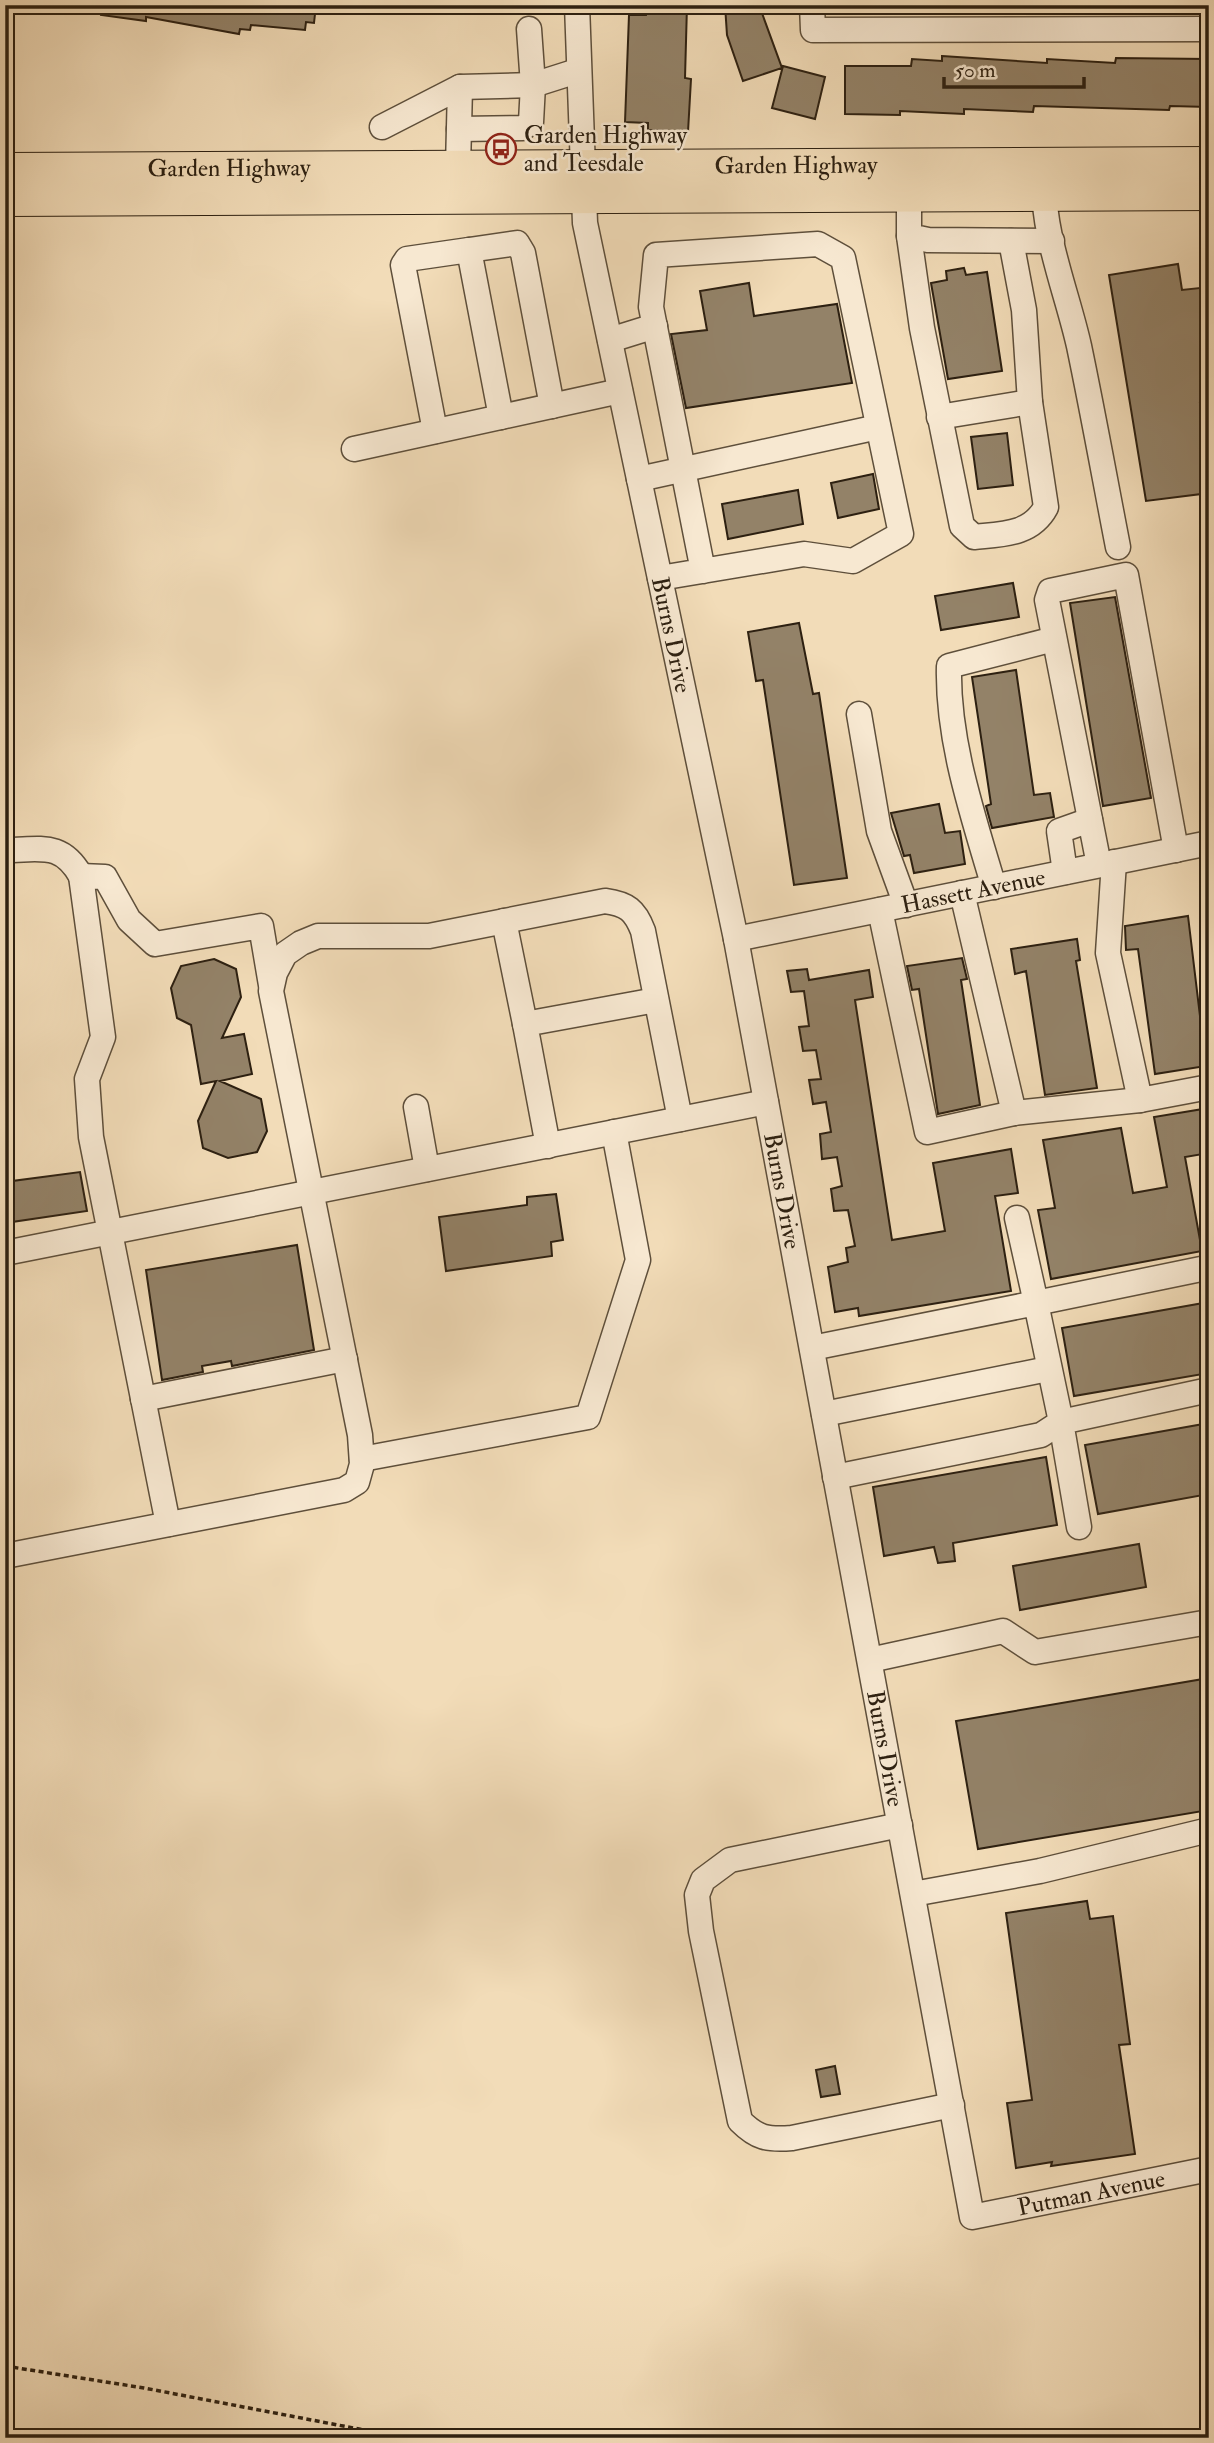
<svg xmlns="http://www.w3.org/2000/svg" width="1214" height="2443" font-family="'IM FELL Double Pica',serif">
<rect width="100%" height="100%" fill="#f2dcb8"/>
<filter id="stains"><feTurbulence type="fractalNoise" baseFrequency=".00286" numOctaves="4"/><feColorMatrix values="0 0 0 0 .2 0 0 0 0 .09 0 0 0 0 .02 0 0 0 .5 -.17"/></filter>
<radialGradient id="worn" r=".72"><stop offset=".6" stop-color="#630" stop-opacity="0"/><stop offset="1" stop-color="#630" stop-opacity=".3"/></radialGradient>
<!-- building -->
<path fill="#938268" stroke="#2d2011" stroke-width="2" d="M 102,5 L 316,5 L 314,23 L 306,22 L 305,30 L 251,25 L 250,30 L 240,29 L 239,34 L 146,17 L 146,21 L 101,15 Z
M 647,5 L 687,5 L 685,78 L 691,79 L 688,132 L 648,130 L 648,123 L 625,122 L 629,15 L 646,15 Z
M 725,5 L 759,5 L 782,68 L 743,81 L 727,35 Z
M 942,56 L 1047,63 L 1047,59 L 1115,63 L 1116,58 L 1209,59 L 1209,107 L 1170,106 L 1169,110 L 1034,106 L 1033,112 L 964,109 L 964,114 L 900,111 L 900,115 L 845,114 L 845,66 L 911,66 L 912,59 L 942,61 Z
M 783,66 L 825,77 L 815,119 L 772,108 Z
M 1178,264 L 1182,290 L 1209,287 L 1209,403 L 1200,403 L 1209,458 L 1209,493 L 1146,501 L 1109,275 Z
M 964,268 L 966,275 L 987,272 L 1002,371 L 948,379 L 931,283 L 947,280 L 946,271 Z
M 749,283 L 754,316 L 837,304 L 852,383 L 686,408 L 671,334 L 707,330 L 700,291 Z
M 1007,433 L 1013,485 L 978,489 L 971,437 Z
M 873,474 L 879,509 L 838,518 L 831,483 Z
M 798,490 L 803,524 L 728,539 L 722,504 Z
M 1013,583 L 1019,617 L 941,630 L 935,596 Z
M 1115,597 L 1151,798 L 1103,806 L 1070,603 Z
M 799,623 L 813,694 L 819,693 L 847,878 L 794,885 L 763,680 L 756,681 L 748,632 Z
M 1016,670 L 1034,795 L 1050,793 L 1054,817 L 992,828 L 986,806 L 991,804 L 972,677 Z
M 939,804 L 945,833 L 960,831 L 965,864 L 914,873 L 910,855 L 904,856 L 891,813 Z
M 1188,916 L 1206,1066 L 1155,1074 L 1138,949 L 1126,950 L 1125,926 Z
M 1077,939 L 1080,960 L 1076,961 L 1097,1088 L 1045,1095 L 1026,971 L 1015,974 L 1011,949 Z
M 962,958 L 967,979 L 961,980 L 980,1105 L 938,1114 L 919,989 L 912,990 L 907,966 Z
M 214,959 L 236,969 L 241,997 L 222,1038 L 244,1034 L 252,1074 L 220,1081 L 261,1099 L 267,1131 L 257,1152 L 228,1158 L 203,1148 L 198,1121 L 216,1081 L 201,1084 L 191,1025 L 177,1018 L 171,988 L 181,966 Z
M 807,969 L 809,980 L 869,970 L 873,997 L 855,1000 L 892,1240 L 945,1231 L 933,1163 L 1011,1149 L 1018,1193 L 995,1196 L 1011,1291 L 859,1316 L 858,1308 L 835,1312 L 828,1267 L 848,1262 L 846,1248 L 855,1246 L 848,1210 L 834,1211 L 831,1189 L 842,1186 L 837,1157 L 822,1159 L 820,1134 L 831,1132 L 826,1102 L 813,1104 L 809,1080 L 821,1079 L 816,1050 L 803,1051 L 799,1027 L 809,1026 L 804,991 L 791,992 L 787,971 Z
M 1209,1108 L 1209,1153 L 1185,1157 L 1202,1251 L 1051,1279 L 1038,1210 L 1055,1208 L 1043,1140 L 1121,1128 L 1133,1193 L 1167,1187 L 1154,1117 Z
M 80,1172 L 87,1211 L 5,1223 L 5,1182 Z
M 556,1194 L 563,1240 L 551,1242 L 552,1256 L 446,1271 L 439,1217 L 527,1205 L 527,1197 Z
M 297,1245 L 314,1350 L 232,1366 L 231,1361 L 202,1366 L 203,1372 L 162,1380 L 146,1270 Z
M 1209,1302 L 1209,1373 L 1074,1396 L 1062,1328 Z
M 1209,1423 L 1209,1494 L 1098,1514 L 1085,1445 Z
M 1046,1457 L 1057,1525 L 953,1543 L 955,1561 L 938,1563 L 934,1547 L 884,1556 L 873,1487 Z
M 1139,1544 L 1146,1587 L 1020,1610 L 1013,1566 Z
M 1209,1678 L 1209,1810 L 978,1849 L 956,1721 Z
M 1087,1901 L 1090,1919 L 1113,1916 L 1130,2044 L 1119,2045 L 1135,2154 L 1051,2166 L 1052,2162 L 1016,2168 L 1007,2103 L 1032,2100 L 1006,1913 Z
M 835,2066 L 840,2094 L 821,2097 L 816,2070 Z"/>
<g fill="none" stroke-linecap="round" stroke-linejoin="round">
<!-- minor casing -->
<g stroke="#5e4f3b" stroke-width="27">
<g id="minor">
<path id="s1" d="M 577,5 L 585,223 L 736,939 L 972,2217 L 1209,2169"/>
<path d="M 812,5 L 813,30 L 1209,29"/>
<path d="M 460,87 L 533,85 L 577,71"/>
<path d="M 382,127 L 460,87 L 458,167"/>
<path d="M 459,129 L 523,128 L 531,122 L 533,85 L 529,29"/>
<path d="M 1044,178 C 1042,234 1067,292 1079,346 C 1093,413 1105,480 1118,547"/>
<path d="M 909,195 L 909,236 L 928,240 L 1052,241"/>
<path d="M 909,236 L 922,328 L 962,526 L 974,537 C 1002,534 1031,535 1046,507 L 1030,402 L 1024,310 L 1011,241"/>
<path d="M 469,250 L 517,243 L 523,253 L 552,406"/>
<path d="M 610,340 L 655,326"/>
<path d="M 939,417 L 1030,402"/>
<path d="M 435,431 L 403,265 L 407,259 L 469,250 L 501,417"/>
<path d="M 354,449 L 620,391"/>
<path d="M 639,479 L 878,427"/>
<path d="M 660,578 L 804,554 L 853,561 L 901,534 L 843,258 L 818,244 L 656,255 L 651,307 L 703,571"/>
<path d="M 859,714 L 879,831 L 906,905"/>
<path d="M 5,850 C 41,850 61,841 81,876"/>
<path d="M 1114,862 L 1108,953 L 1140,1100 L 1209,1087"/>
<path d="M 1099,865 L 1047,600 L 1050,591 L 1126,575 L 1176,850"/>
<path d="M 1065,872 L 1059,831 L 1090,820"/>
<path d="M 994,887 C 973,816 947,740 949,666 L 1054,639"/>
<path d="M 962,893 L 1014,1113 L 1140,1100"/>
<path d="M 880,910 L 927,1132 L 1014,1113"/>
<path d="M 504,921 L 525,1024"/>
<path id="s2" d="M 736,939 L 1209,843"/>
<path d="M 416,1107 L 427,1169"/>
<path d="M 548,1146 L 525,1024 L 656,1000"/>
<path d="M 1017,1218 L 1036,1303 L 1201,1269"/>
<path d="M 5,1253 L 766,1102"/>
<path d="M 812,1348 L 1036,1303 L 1061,1422 L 1041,1435 L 835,1477"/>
<path d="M 143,1399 L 345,1359"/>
<path d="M 824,1414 L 1048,1369"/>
<path d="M 362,1459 L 588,1417 L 638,1260 L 614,1132"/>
<path d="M 168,1524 L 91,1137 L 87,1079 L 103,1037 L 81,876 L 105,877 L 129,920 L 155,944 L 261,926 L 271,985"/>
<path d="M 1079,1527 L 1061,1422 L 1209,1390"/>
<path d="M 5,1556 L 344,1490 L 357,1482 L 362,1464 L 360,1435 L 271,991 L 275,973 L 285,954 L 301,943 L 318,936 L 429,936 L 605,901 C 627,904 635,910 643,931 L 680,1119"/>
<path d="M 870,1660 L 1003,1631 L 1035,1652 L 1209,1622"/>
<path d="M 900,1825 L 730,1860 L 703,1880 L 697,1895 L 701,1931 L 740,2121 C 757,2138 767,2140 792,2138 L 952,2105"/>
<path d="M 913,1894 L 1040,1871 L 1209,1830"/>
</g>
</g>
<!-- major casing -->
<g stroke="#2d2011" stroke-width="34">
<g id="major">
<path id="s3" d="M 5,169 L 1209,163"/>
<path d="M 5,200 L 1209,194"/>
</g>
</g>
<!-- path -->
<path stroke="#2d2011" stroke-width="3.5" stroke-dasharray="5 3.5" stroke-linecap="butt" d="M 5,2366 L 144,2388 L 406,2438"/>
<!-- minor -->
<use href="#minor" stroke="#f7e8d1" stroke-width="24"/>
<!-- major -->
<use href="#major" stroke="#f2dcb8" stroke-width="32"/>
</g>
<!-- icons -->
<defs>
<g id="bus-ring" transform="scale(1.575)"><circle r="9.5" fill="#f7e8d1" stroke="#8f2418" stroke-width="1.5"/><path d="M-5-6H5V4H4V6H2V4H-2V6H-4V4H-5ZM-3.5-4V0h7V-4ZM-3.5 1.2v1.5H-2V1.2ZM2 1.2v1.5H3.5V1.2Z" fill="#8f2418"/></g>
</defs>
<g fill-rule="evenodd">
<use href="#bus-ring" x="501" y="149"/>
</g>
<g text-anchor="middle" stroke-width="5" stroke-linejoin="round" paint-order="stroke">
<!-- poi labels -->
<g font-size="24" fill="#2d2011" stroke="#f7e8d1" text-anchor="start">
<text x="524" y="143">Garden Highway<tspan x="524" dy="28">and Teesdale</tspan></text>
</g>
<!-- street labels -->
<g font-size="24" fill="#2d2011" stroke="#f7e8d1">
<text dy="8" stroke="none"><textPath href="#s3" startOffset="791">Garden Highway</textPath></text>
<text dy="8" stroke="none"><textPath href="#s3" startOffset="224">Garden Highway</textPath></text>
<text dy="8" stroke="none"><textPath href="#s1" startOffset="639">Burns Drive</textPath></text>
<text dy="8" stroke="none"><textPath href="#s2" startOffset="242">Hassett Avenue</textPath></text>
<text dy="8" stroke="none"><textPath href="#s1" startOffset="1206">Burns Drive</textPath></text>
<text dy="8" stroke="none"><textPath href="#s1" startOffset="1773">Burns Drive</textPath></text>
<text dy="8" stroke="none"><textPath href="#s1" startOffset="2371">Putman Avenue</textPath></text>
</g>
</g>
<!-- margin -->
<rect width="1214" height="2443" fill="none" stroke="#f2dcb8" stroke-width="28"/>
<rect x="7" y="7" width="1200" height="2429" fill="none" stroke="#2d2011" stroke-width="3.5"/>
<rect x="14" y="14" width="1186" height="2415" fill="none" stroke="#2d2011" stroke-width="2"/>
<!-- scale -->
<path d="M944 77v10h140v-10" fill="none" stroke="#2d2011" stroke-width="3.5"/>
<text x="955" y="77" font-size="21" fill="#2d2011" stroke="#f7e8d1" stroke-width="5" paint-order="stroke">50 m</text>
<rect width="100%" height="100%" filter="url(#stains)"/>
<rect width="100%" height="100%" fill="url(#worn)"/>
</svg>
